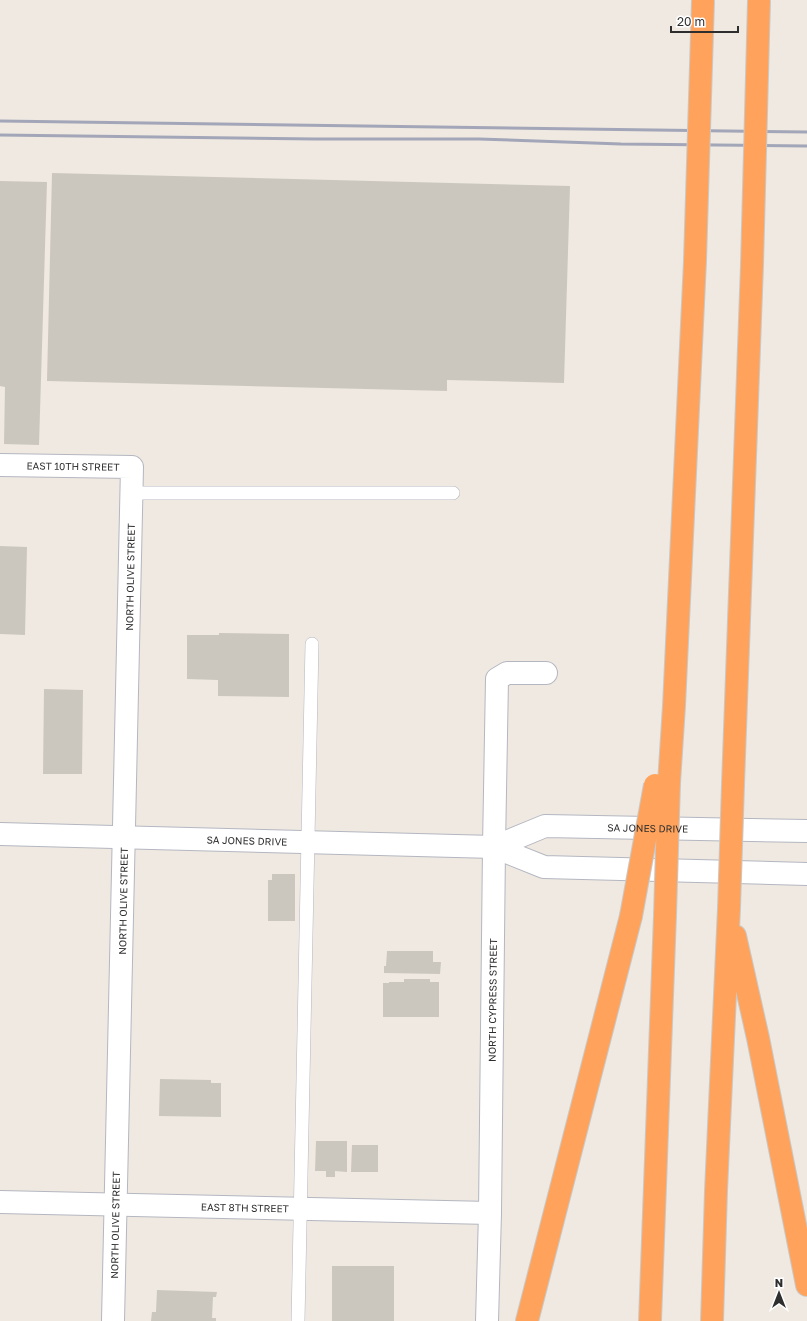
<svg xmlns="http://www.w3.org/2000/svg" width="807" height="1321" font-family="'Golos Text',sans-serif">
<rect width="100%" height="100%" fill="#efe9e1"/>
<!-- building -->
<path fill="#cbc7bf" d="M 52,173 L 570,186 L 564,383 L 447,380 L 447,391 L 47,381 Z
M 0,181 L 47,182 L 39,445 L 4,444 L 5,387 L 0,386 Z
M 0,546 L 27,547 L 25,635 L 0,634 Z
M 219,633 L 289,634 L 289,697 L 218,696 L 218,680 L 187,679 L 187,635 L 219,635 Z
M 44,689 L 83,690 L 82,774 L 43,774 Z
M 272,874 L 295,874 L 295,921 L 268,921 L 268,880 L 272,880 Z
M 387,951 L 433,951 L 433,962 L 441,962 L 440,974 L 384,973 L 384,966 L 386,966 Z
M 404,979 L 430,979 L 430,982 L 439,982 L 439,1017 L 383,1017 L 383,983 L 389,983 L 389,982 L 404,982 Z
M 160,1079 L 211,1080 L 211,1083 L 221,1083 L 221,1117 L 159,1116 Z
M 316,1141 L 347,1141 L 347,1172 L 335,1171 L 335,1177 L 326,1177 L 326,1171 L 315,1171 Z
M 352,1145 L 378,1145 L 378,1172 L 351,1172 Z
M 332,1266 L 394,1266 L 394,1321 L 332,1321 Z
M 157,1290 L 217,1292 L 216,1297 L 213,1297 L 212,1318 L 216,1318 L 216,1321 L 151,1321 L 152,1312 L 156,1312 Z"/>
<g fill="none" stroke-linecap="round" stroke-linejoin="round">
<!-- service casing -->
<g stroke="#b4b7c1" stroke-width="14">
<path id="service" d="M 131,493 L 453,493
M 298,1321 L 312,644"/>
</g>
<!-- minor casing -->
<g stroke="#b4b7c1" stroke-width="24">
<g id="minor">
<path id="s1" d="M 0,465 L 132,467 L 113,1321"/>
<path d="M 494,847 L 497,679 L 507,673 L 546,673"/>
<path id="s2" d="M 0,1202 L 490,1213"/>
</g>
</g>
<!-- tertiary casing -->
<g stroke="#b4b7c1" stroke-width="24">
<g id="tertiary">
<path id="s3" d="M 0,834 L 494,847"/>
</g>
</g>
<!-- secondary casing -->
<g stroke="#b4b7c1" stroke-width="24">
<g id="secondary">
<path id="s4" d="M 494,847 L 545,826 L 807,831"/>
<path d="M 494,847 L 544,867 L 807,874"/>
<path id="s5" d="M 487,1321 L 490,1213 L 494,847"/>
</g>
</g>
<!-- motorway casing -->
<g stroke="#c9c9c9" stroke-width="24">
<path id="motorway" d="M 669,783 L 674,706 L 695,261
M 733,784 L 752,265
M 735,936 L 758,1038 L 807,1285
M 527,1321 L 631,916
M 650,1321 L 665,915
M 712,1321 L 716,1191 L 729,908"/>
</g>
<!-- service -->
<use href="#service" stroke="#fff" stroke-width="13"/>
<!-- minor -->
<use href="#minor" stroke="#fff" stroke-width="22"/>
<!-- tertiary -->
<use href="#tertiary" stroke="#fff" stroke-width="22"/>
<!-- secondary -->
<use href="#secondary" stroke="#fff" stroke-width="22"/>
<!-- motorway -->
<use href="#motorway" stroke="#ffa35c" stroke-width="22"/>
<!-- rail -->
<path stroke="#a3a6b8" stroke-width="3" d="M 0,121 L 807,132
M 0,135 L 315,139 L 479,139 L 621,144 L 807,146"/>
<!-- motorway-bridge casing -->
<g stroke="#c9c9c9" stroke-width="24" stroke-linecap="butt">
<path id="motorway-bridge" d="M 695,261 L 703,0
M 752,265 L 759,0
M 729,908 L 733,784
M 665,915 L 669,783
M 631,916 L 655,785"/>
</g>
<!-- motorway-bridge -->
<use href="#motorway-bridge" stroke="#ffa35c" stroke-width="22"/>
</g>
<g text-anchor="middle" stroke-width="3" stroke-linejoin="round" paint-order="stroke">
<!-- street labels -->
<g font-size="10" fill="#2e2e2e" stroke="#fff">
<text dy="4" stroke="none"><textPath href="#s1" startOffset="73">EAST 10TH STREET</textPath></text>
<text transform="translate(130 577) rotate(-89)" y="4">NORTH OLIVE STREET</text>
<text dy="4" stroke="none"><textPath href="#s4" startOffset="158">SA JONES DRIVE</textPath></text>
<text dy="4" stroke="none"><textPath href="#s3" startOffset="247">SA JONES DRIVE</textPath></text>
<text transform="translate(123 901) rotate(-89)" y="4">NORTH OLIVE STREET</text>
<text dy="4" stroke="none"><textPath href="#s5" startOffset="321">NORTH CYPRESS STREET</textPath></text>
<text dy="4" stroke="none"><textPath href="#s2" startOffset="245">EAST 8TH STREET</textPath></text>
<text transform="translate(115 1225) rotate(-89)" y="4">NORTH OLIVE STREET</text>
</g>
</g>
<!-- north arrow -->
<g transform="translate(779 1293)" stroke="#ffffff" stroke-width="3" paint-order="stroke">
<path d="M0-3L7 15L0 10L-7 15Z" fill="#2e2e2e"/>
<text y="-6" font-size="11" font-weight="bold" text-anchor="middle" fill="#2e2e2e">N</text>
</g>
<!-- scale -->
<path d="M671 26v6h67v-6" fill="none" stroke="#2e2e2e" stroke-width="2"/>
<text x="677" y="26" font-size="12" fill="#2e2e2e" stroke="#ffffff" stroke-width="3" paint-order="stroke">20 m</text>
</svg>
